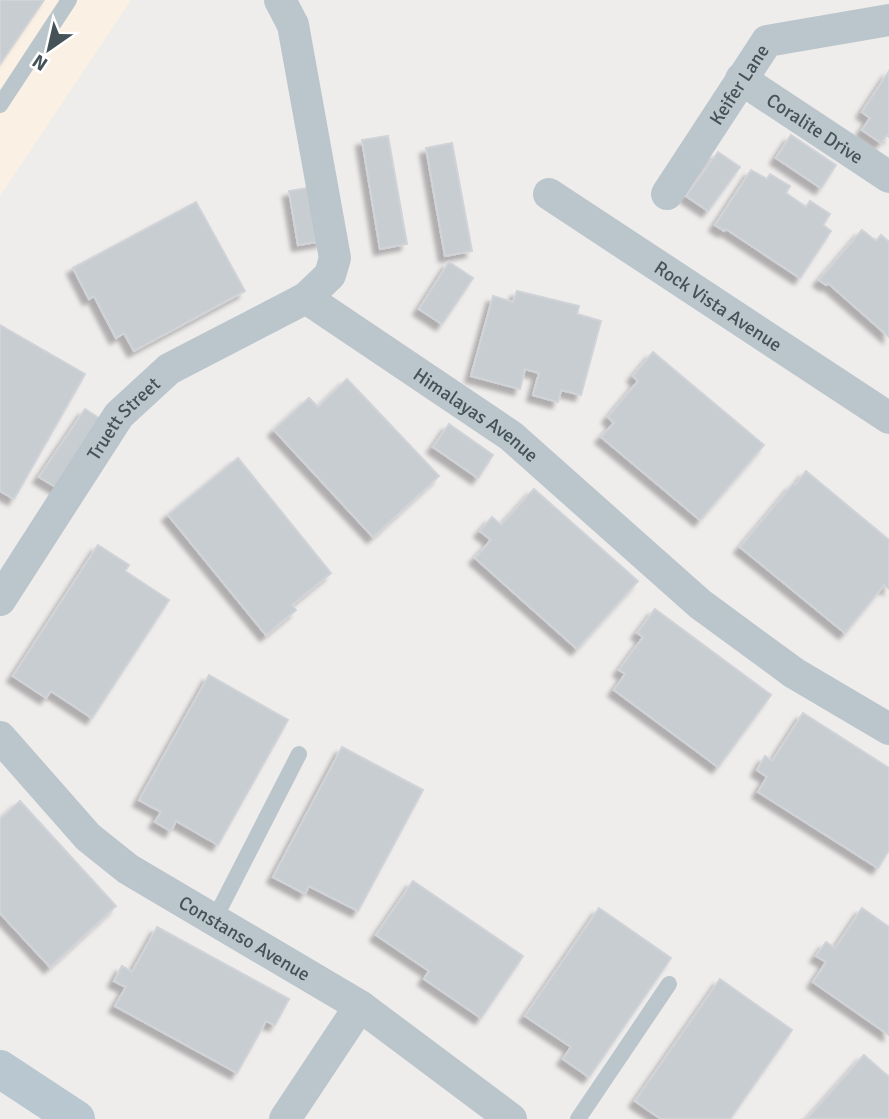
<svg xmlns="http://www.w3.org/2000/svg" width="889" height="1119" font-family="Signika,sans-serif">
<defs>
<filter id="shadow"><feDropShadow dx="-6" dy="6" stdDeviation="2" flood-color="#0004"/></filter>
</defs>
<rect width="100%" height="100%" fill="#efecec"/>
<!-- commercial -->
<path fill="#fbf0e4" d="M 0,0 L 131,0 L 0,196 Z"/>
<!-- building -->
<path fill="#c8cdd1" stroke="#d0d3d7" stroke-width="2" filter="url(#shadow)" d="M 0,0 L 44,0 L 0,64 Z
M 889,71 L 889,137 L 887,135 L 881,143 L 862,130 L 870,118 L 862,112 Z
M 791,135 L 836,165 L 821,188 L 776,158 Z
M 388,136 L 407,244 L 380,249 L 362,140 Z
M 452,143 L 472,251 L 445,256 L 426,148 Z
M 718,152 L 740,167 L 708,211 L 686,196 Z
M 751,170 L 767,179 L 770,174 L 790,186 L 786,193 L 806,207 L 810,201 L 830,214 L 823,225 L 831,231 L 800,278 L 726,229 L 724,231 L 715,225 Z
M 314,187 L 323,241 L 298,245 L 289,191 Z
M 196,202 L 245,291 L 134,351 L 124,333 L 116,338 L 94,296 L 89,299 L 73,268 Z
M 862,230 L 876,241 L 881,235 L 889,242 L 889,337 L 828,283 L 826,285 L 819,280 Z
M 449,262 L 473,278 L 442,324 L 419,309 Z
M 517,291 L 579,306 L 577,314 L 601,321 L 581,395 L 561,390 L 558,402 L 533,395 L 539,373 L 525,369 L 520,389 L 471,376 L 493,296 L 513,302 Z
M 0,325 L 85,374 L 14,499 L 0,491 Z
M 653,352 L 764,445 L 700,520 L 601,437 L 614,423 L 608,417 L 638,381 L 633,376 Z
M 347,379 L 439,476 L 373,537 L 274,430 L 309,398 L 318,407 Z
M 85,409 L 102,420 L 59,489 L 39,477 Z
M 449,424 L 493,455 L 478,478 L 433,447 Z
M 238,458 L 331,573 L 292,605 L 296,610 L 266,635 L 168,515 Z
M 806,471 L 889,540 L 889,589 L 884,585 L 845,633 L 740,547 L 793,484 L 795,485 Z
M 534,489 L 638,581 L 577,649 L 475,558 L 491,540 L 480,531 L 492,517 L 501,525 Z
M 98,545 L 129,565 L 125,571 L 169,600 L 92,718 L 51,691 L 46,698 L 13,676 Z
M 655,609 L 771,695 L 718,767 L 614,690 L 625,674 L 619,670 L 643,637 L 637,633 Z
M 209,675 L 288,720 L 218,845 L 176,821 L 171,831 L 155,822 L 161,812 L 139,800 Z
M 803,713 L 889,768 L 889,850 L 878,868 L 758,792 L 767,777 L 757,770 L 765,756 L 772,761 Z
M 342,747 L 423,790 L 358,911 L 309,886 L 305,894 L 273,877 Z
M 20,801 L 116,906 L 50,967 L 0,913 L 0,819 Z
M 413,881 L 523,956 L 481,1018 L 424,979 L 429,971 L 376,935 Z
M 599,908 L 671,958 L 589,1077 L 563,1059 L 571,1047 L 525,1016 Z
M 862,908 L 889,927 L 889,1035 L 813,982 L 826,962 L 816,956 L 826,942 L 835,948 Z
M 157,927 L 289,999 L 275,1025 L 266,1021 L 237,1073 L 115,1006 L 126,987 L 114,981 L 122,966 L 132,972 Z
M 720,979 L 792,1030 L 730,1119 L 661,1119 L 635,1101 Z
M 864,1055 L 889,1077 L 889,1119 L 807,1119 Z"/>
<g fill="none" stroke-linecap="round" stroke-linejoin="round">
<!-- lane -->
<path stroke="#bac6cb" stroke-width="16" d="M 0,105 L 69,0
M 214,920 L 299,754
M 578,1119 L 669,984"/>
<!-- street -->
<g stroke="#bac6cb" stroke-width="32">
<path id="s1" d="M 280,0 L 293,25 L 335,258 L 330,275 L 306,298 L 511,436 L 700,604 L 794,673 L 889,729"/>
<path id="s2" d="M 741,79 L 889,177"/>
<path id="s3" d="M 549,194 L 889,418"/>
<path id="s4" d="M 667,194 L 767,41 L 889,20"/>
<path id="s5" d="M 0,600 L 119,415 L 169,369 L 306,298"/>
<path id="s6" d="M 0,737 L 88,837 L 128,869 L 360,1006 L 511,1119"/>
<path d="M 285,1119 L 360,1006"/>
</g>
<!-- secondary -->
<path stroke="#b9c8d0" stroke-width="38" d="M 0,1069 L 76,1119"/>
</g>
<g text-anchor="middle" stroke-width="7" stroke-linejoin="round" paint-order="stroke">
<!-- street labels -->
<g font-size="19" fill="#455358" stroke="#fff">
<text dy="7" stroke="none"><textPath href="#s4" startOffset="131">Keifer Lane</textPath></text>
<text dy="7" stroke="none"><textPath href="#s2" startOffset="89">Coralite Drive</textPath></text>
<text dy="7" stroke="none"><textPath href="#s3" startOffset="203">Rock Vista Avenue</textPath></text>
<text dy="7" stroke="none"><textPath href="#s1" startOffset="522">Himalayas Avenue</textPath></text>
<text dy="7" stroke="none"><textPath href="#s5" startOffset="220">Truett Street</textPath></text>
<text dy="7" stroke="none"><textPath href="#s6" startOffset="320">Constanso Avenue</textPath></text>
</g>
</g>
<!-- north arrow -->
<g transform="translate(49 49) rotate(214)" stroke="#ffffff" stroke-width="5" paint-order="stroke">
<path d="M0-5L12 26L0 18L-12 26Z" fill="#455358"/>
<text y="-10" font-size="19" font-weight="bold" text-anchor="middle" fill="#455358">N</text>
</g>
</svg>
